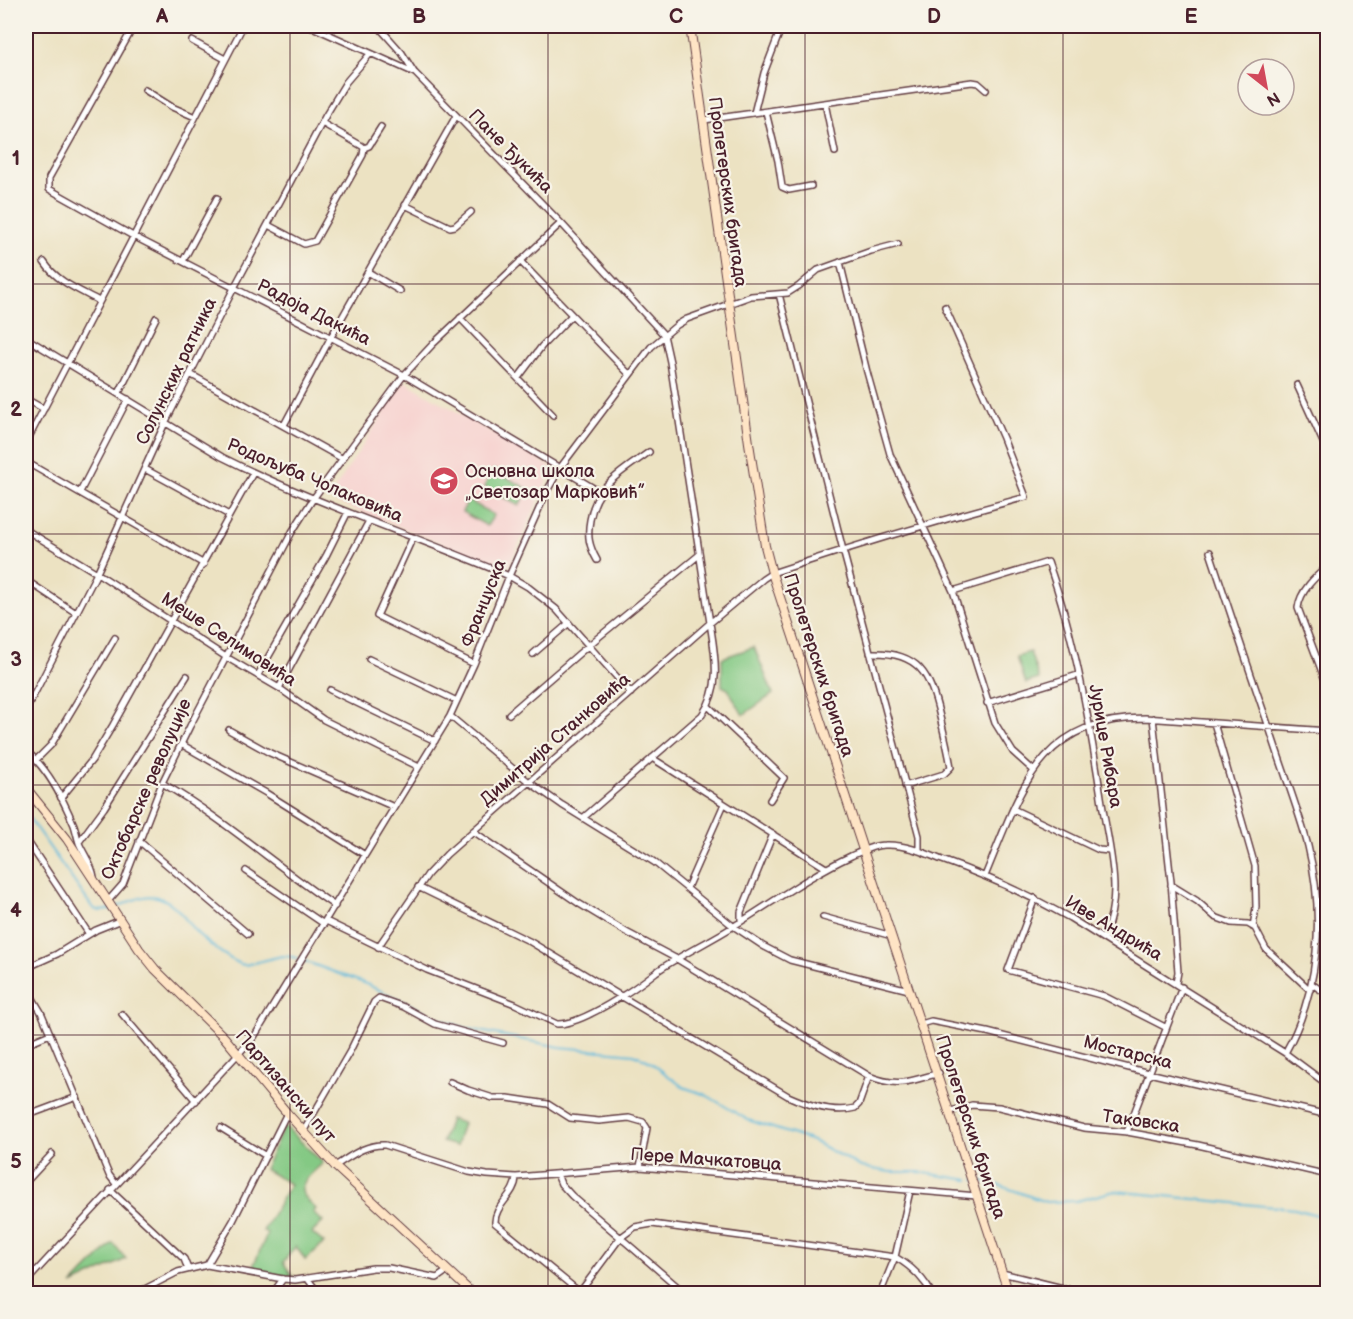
<svg xmlns="http://www.w3.org/2000/svg" width="1353" height="1319" font-family="'Balsamiq Sans',sans-serif">
<rect width="100%" height="100%" fill="#f7f3e8"/>
<filter id="ink" filterUnits="userSpaceOnUse"><feTurbulence type="fractalNoise" baseFrequency=".0167" numOctaves="2"/><feDisplacementMap in="SourceGraphic" scale="12" xChannelSelector="R" yChannelSelector="G"/><feConvolveMatrix kernelMatrix="1 2 1 2 8 2 1 2 1" color-interpolation-filters="sRGB"/></filter>
<filter id="wash" filterUnits="userSpaceOnUse"><feTurbulence type="fractalNoise" baseFrequency=".008" numOctaves="4" result="noise"/><feDisplacementMap in="SourceGraphic" scale="24" xChannelSelector="R" yChannelSelector="G"/><feGaussianBlur stdDeviation="1.35" result="paint"/><feColorMatrix in="noise" values="0 0 0 0 0 0 0 0 0 0 0 0 0 0 0 0 0 1.4 0 .05"/><feComposite in="paint" operator="in"/></filter>
<g filter="url(#wash)">
<rect width="100%" height="100%" fill="#ece2c2"/>
<!-- built -->
<path fill="#f7d0ce" d="M 404,381 L 553,468 L 511,562 L 507,567 L 500,566 L 335,502 L 331,498 L 332,493 Z"/>
<!-- green -->
<path fill="#84c984" stroke="#677458" stroke-width="1.5" d="M 493,470 L 528,489 L 519,506 L 484,487 Z
M 468,500 L 494,515 L 487,526 L 462,512 Z
M 754,647 L 773,694 L 743,715 L 728,689 L 722,686 L 722,658 Z
M 1030,652 L 1039,679 L 1026,683 L 1017,656 Z
M 450,1119 L 463,1123 L 456,1146 L 442,1142 Z
M 286,1127 L 323,1163 C 316,1170 297,1183 303,1194 C 305,1199 312,1205 316,1209 L 313,1212 L 323,1222 L 312,1233 L 324,1243 L 305,1260 L 296,1246 L 283,1262 L 293,1277 L 285,1277 L 252,1269 L 267,1234 L 263,1231 L 290,1184 L 264,1169 L 283,1129 Z
M 113,1243 L 126,1259 L 72,1285 Z"/>
<g fill="none" stroke-linecap="round" stroke-linejoin="round">
<!-- stream -->
<path stroke="#5db9db" stroke-width="2" d="M 26,814 L 92,907 C 106,921 136,891 157,897 C 177,902 185,921 198,934 C 210,945 226,957 240,964 L 245,965 L 282,956 L 293,957 L 364,983 L 440,1019 L 465,1028 L 560,1047 L 634,1054 L 649,1061 L 683,1087 L 706,1095 L 748,1120 L 813,1141 L 861,1167 L 890,1172 L 918,1172 L 969,1180
M 975,1180 L 993,1183 L 1046,1202 L 1076,1201 L 1115,1191 L 1295,1209 L 1328,1218"/>
</g>
</g>
<g filter="url(#ink)">
<g fill="none" stroke-linecap="round" stroke-linejoin="round">
<!-- street casing -->
<g stroke="#623c42" stroke-width="8">
<path id="street" d="M 134,26 L 49,178 L 49,189 L 133,236 L 404,375 L 600,492
M 310,26 L 415,73 L 561,223 L 664,335 L 670,362 L 710,623 C 715,655 722,686 702,715 L 583,818
M 378,26 L 402,53 L 414,72
M 192,41 L 225,59
M 145,90 L 172,107 L 195,117
M 825,103 L 835,152
M 766,112 L 778,161 L 782,187 L 789,190 L 811,186
M 754,113 L 764,73 L 782,26
M 704,120 L 972,82 L 978,83 L 986,90
M 364,148 L 369,146 L 381,127
M 405,205 L 450,227 L 455,226 L 471,212
M 268,225 L 304,244 L 315,241 L 363,155 L 364,148 L 362,146 L 322,123
M 183,261 L 217,198
M 520,261 L 629,374
M 44,262 C 57,282 79,290 99,301
M 840,262 L 867,372 L 890,454 L 953,591 L 995,723 L 1013,752 L 1033,770
M 368,272 L 400,291
M 779,294 L 843,550 L 919,836 L 919,851
M 460,318 L 553,415
M 26,338 L 222,457 C 315,504 414,535 509,576 L 528,587 L 556,609 L 631,693
M 190,374 L 343,459
M 518,378 L 542,346 L 572,315
M 1297,385 L 1328,453
M 119,393 L 156,318
M 26,399 L 44,409
M 284,425 L 331,337 L 456,116
M 26,443 L 243,26
M 26,462 L 204,564
M 145,469 L 229,515
M 80,492 L 128,399
M 26,530 L 97,573 L 226,657 L 279,688 L 324,720 L 419,767
M 413,537 L 377,616 L 474,664
M 1210,552 C 1230,612 1250,673 1271,733 C 1283,771 1298,808 1308,846 C 1325,915 1320,991 1285,1053
M 597,560 C 589,546 587,536 590,520 C 596,484 622,472 649,452
M 1328,566 C 1315,577 1300,591 1298,608 L 1328,688
M 26,580 L 76,613
M 953,591 L 1048,562 C 1075,637 1090,724 1102,803 C 1106,830 1114,860 1114,889 C 1114,906 1110,922 1104,938
M 870,653 C 919,651 930,674 940,717 C 944,733 948,750 951,767 L 944,774 L 905,786
M 533,654 L 569,623
M 369,659 L 457,701
M 258,675 L 326,556 L 348,512
M 279,688 L 369,521
M 330,690 L 435,741
M 987,703 L 1078,675
M 708,706 L 784,778 L 770,800
M 26,710 L 97,573 L 165,423 L 234,288 L 326,115 L 346,82 L 370,54
M 509,714 L 589,645 L 699,555
M 450,716 L 529,782 L 562,805 L 654,862 L 733,926 L 763,946 L 790,960 L 909,990
M 1153,718 L 1171,882 L 1178,972 L 1176,983
M 1214,723 L 1255,866 L 1256,907 L 1253,927
M 229,730 L 270,753 L 394,807
M 181,744 L 266,793 L 365,855
M 26,751 C 48,768 63,799 74,825 C 76,831 77,837 79,843 C 84,855 92,864 94,877
M 652,758 L 826,868
M 36,760 L 51,745 L 115,638
M 162,783 C 224,819 276,866 335,906
M 61,798 L 92,760 L 113,725 L 253,473
M 1013,809 L 1099,850 L 1109,851
M 473,831 L 578,903 L 626,932 L 677,959 L 869,1076 C 898,1088 910,1081 939,1073
M 26,839 L 89,934
M 139,841 L 248,934
M 79,842 L 104,808 L 187,676
M 246,871 L 324,924
M 985,876 C 1020,793 1037,718 1145,718 L 1328,731
M 1171,885 L 1197,901 L 1215,917 L 1231,923 L 1248,924 L 1255,928 L 1266,949 L 1310,990
M 418,887 L 529,941 L 788,1096 C 808,1105 833,1114 855,1108 L 859,1104 L 869,1076
M 687,888 L 724,804
M 1035,898 L 1008,970 L 1104,996 L 1165,1027
M 108,901 L 123,884 L 162,783 L 190,726 L 292,532 L 313,499 L 404,375 L 433,344 L 561,223
M 823,917 L 892,936
M 326,921 L 427,970 L 515,1004 L 557,1024 C 582,1025 636,988 656,972 C 680,955 709,942 734,926 C 773,902 810,875 851,856 C 862,851 874,845 885,845 C 905,844 925,853 942,860 C 987,876 1029,895 1070,918 L 1285,1053 L 1328,1085
M 741,921 L 741,912 L 773,834
M 378,947 L 428,874 L 447,854 L 710,623 L 763,579 L 772,573 C 856,545 940,520 1026,497 L 1003,438 L 945,307
M 26,968 L 57,954 L 96,930 L 121,920
M 1312,984 L 1328,995
M 26,987 L 41,1012 L 109,1175 L 116,1184
M 122,1014 L 196,1101
M 921,1024 L 931,1021 L 987,1032 L 1149,1073 L 1328,1115
M 26,1044 L 50,1034
M 450,1082 L 468,1090 L 493,1098 L 508,1098 L 548,1104 L 570,1118 L 599,1121 L 629,1118 L 643,1122 L 647,1128 L 640,1167
M 951,1111 L 972,1105 L 999,1107 L 1084,1128 L 1127,1132 L 1198,1145 L 1328,1175
M 26,1116 L 77,1097
M 221,1128 L 266,1156
M 303,1132 L 350,1051 L 374,1002 L 379,998 L 404,1007 L 435,1024 L 503,1043
M 1127,1132 L 1182,987
M 335,1166 C 351,1156 365,1144 385,1145 L 469,1172 L 487,1175 L 516,1177 L 640,1167 L 977,1196
M 557,1174 L 561,1184 L 572,1196 L 686,1294
M 516,1177 C 516,1195 494,1205 495,1223 L 582,1294
M 26,1182 L 52,1154
M 110,1190 L 184,1259 L 188,1269
M 207,1265 L 233,1221 L 287,1113
M 1002,1273 L 1087,1294
M 307,1278 L 319,1294
M 26,1282 L 254,1037 L 450,716 L 474,664 L 509,576 L 547,491 L 560,468 L 651,347 L 677,325 L 687,319 L 751,296 L 788,293 L 799,286 L 818,270 L 871,251 L 898,244
M 26,1288 L 32,1294
M 580,1292 L 620,1238 L 635,1227 L 652,1224 L 895,1257 C 911,1266 923,1277 932,1294
M 135,1294 L 178,1272 L 207,1265 L 283,1279 L 295,1280 L 373,1268 L 389,1268 L 437,1278 L 447,1271
M 272,1294 L 283,1279
M 880,1294 L 895,1257 L 910,1191"/>
</g>
<!-- secondary casing -->
<g stroke="#623c42" stroke-width="10">
<path id="secondary" d="M 690,26 L 749,443 L 765,546 L 772,573 C 852,813 932,1053 1009,1294
M 26,788 L 67,839 L 139,949 L 155,969 L 224,1037 L 287,1113 L 335,1166 L 473,1294"/>
</g>
<!-- street -->
<use href="#street" stroke="#fff" stroke-width="5"/>
<!-- secondary -->
<use href="#secondary" stroke="#fee4c5" stroke-width="8"/>
</g>
</g>
<!-- grid -->
<path fill="none" stroke="#4a1f2b" stroke-width="1.5" stroke-opacity="0.55" d="M 290,26 L 290,1294M 548,26 L 548,1294M 805,26 L 805,1294M 1063,26 L 1063,1294M 26,284 L 1328,284M 26,534 L 1328,534M 26,785 L 1328,785M 26,1035 L 1328,1035"/>
<!-- icons -->
<defs>
<g id="school-disc" transform="scale(1.5)"><circle r="9.5" fill="#d1495b" stroke="#f7f3e8"/><path d="M0-5L7-2L0 1L-7-2ZM-4 1L0 2.5L4 1V4Q0 6-4 4Z" fill="#fff"/></g>
</defs>
<g fill-rule="evenodd">
<use href="#school-disc" x="444" y="481"/>
</g>
<g text-anchor="middle" stroke-width="4.5" stroke-linejoin="round" paint-order="stroke">
<!-- street labels -->
<g font-size="18" fill="#4a1f2b" stroke="#f7f3e8">
<text transform="translate(511 151) rotate(45)" y="6">Пане Ђукића</text>
<text transform="translate(728 192) rotate(82)" y="6">Пролетерских бригада</text>
<text transform="translate(314 312) rotate(27)" y="6">Радоја Дакића</text>
<text transform="translate(176 371) rotate(-64)" y="6">Солунских ратника</text>
<text transform="translate(315 480) rotate(23)" y="6">Родољуба Чолаковића</text>
<text transform="translate(483 603) rotate(-68)" y="6">Француска</text>
<text transform="translate(229 639) rotate(33)" y="6">Меше Селимовића</text>
<text transform="translate(819 665) rotate(72)" y="6">Пролетерских бригада</text>
<text transform="translate(555 739) rotate(-41)" y="6">Димитрија Станковића</text>
<text transform="translate(1106 746) rotate(80)" y="6">Јурице Рибара</text>
<text transform="translate(146 789) rotate(-66)" y="6">Октобарске револуције</text>
<text transform="translate(1114 928) rotate(31)" y="6">Иве Андрића</text>
<text transform="translate(1128 1052) rotate(14)" y="6">Мостарска</text>
<text transform="translate(286 1086) rotate(49)" y="6">Партизански пут</text>
<text transform="translate(1141 1121) rotate(8)" y="6">Таковска</text>
<text transform="translate(971 1127) rotate(72)" y="6">Пролетерских бригада</text>
<text transform="translate(706 1159) rotate(4)" y="6">Пере Мачкатовца</text>
</g>
<!-- poi labels -->
<g font-size="18" fill="#4a1f2b" stroke="#f7f3e8" text-anchor="start">
<text x="465" y="477">Основна школа<tspan x="465" dy="21">„Светозар Марковић”</tspan></text>
</g>
</g>
<!-- margin -->
<rect width="1353" height="1319" fill="none" stroke="#f7f3e8" stroke-width="66"/>
<!-- north arrow -->
<g transform="translate(1266 87) rotate(149)"><circle r="28" fill="#f7f3e8" stroke="#b29e9c" stroke-width="1.5"/>
<path d="M0-4.5L10 22L0 15L-10 22Z" fill="#d1495b"/>
<text y="-9" font-size="16" font-weight="bold" text-anchor="middle" fill="#4a1f2b">N</text>
</g>
<rect x="33" y="33" width="1287" height="1253" fill="none" stroke="#4a1f2b" stroke-width="2"/>
<g font-size="20" text-anchor="middle" font-weight="bold" fill="#4a1f2b">
<text x="162" y="23">A</text>
<text x="419" y="23">B</text>
<text x="676" y="23">C</text>
<text x="934" y="23">D</text>
<text x="1191" y="23">E</text>
<text x="16" y="165">1</text>
<text x="16" y="416">2</text>
<text x="16" y="666">3</text>
<text x="16" y="917">4</text>
<text x="16" y="1168">5</text>
</g>
</svg>
